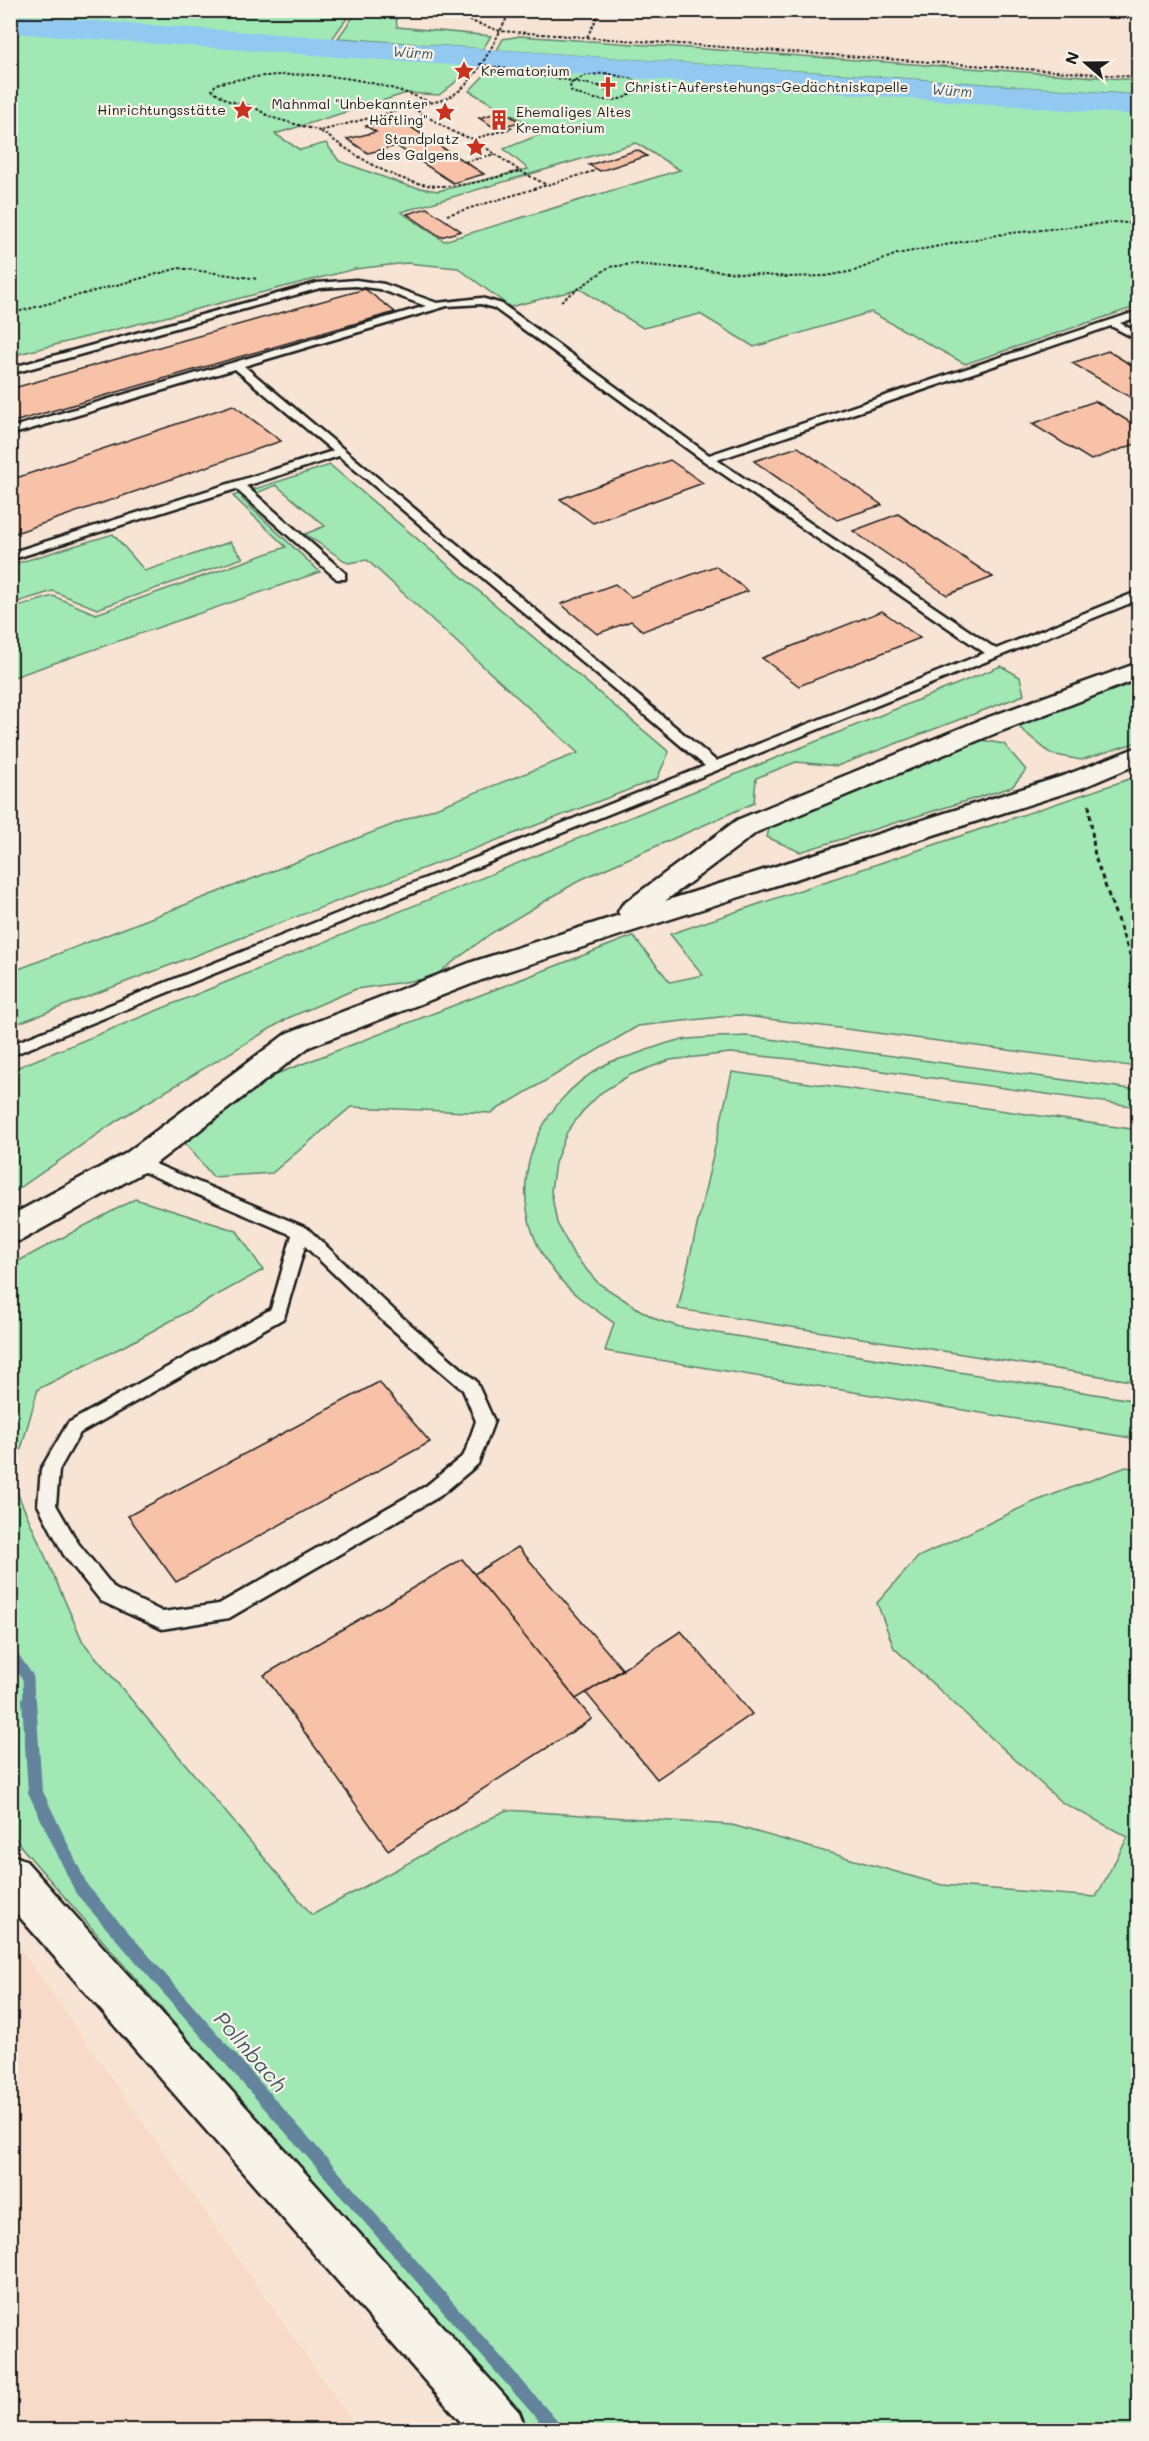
<svg xmlns="http://www.w3.org/2000/svg" width="1149" height="2441" font-family="Mali,sans-serif">
<rect width="100%" height="100%" fill="#f7e4d5"/>
<filter id="ink" filterUnits="userSpaceOnUse"><feTurbulence type="fractalNoise" baseFrequency=".0167" numOctaves="2"/><feDisplacementMap in="SourceGraphic" scale="12" xChannelSelector="R" yChannelSelector="G"/><feConvolveMatrix kernelMatrix="1 2 1 2 8 2 1 2 1" color-interpolation-filters="sRGB"/></filter>
<g filter="url(#ink)">
<!-- built -->
<path fill="#f7dac8" d="M 11,1935 L 358,2430 L 11,2430 Z"/>
<!-- green -->
<path fill="#a1e8b5" stroke="#5e8268" stroke-width="1.5" fill-rule="evenodd" d="M 204,10 L 202,13 L 224,17 L 229,11 L 352,11 L 332,39 L 463,49 L 462,77 L 439,95 L 407,93 L 275,134 L 300,150 L 326,143 L 339,161 L 408,186 L 438,191 L 528,169 L 504,149 L 544,133 L 469,91 L 506,53 L 1138,99 L 1138,306 L 965,364 L 871,312 L 754,347 L 700,314 L 643,328 L 580,289 L 510,307 L 458,268 L 407,263 L 355,269 L 11,356 L 11,11 ZM 636,143 L 680,170 L 444,241 L 401,212 Z
M 358,10 L 400,11 L 396,17 L 397,27 L 491,36 L 483,49 L 338,38 Z
M 520,36 L 1138,80 L 1138,95 L 497,50 L 503,39 Z
M 330,465 L 669,752 L 657,779 L 11,1026 L 11,972 L 578,753 L 367,560 L 348,563 L 305,534 L 325,526 L 276,485 L 242,499 L 320,572 L 11,678 L 11,609 L 53,596 L 96,614 L 286,547 L 233,496 Z
M 113,534 L 145,571 L 230,542 L 243,558 L 97,609 L 53,591 L 11,604 L 11,565 Z
M 1001,666 L 1020,677 L 1024,695 L 837,766 L 796,762 L 756,778 L 754,803 L 582,879 L 490,934 L 432,978 L 356,989 L 288,1018 L 118,1120 L 11,1194 L 11,1070 Z
M 1133,680 L 1138,685 L 1138,742 L 1081,760 L 1051,754 L 1020,728 L 1024,719 Z
M 976,739 L 1004,744 L 1026,770 L 1012,787 L 800,852 L 767,837 L 770,824 Z
M 1138,776 L 1138,1067 L 738,1015 L 638,1026 L 491,1113 L 351,1107 L 272,1173 L 213,1177 L 181,1138 L 279,1073 L 633,936 L 670,982 L 703,975 L 670,934 Z
M 748,1036 L 1138,1090 L 1138,1107 L 811,1061 L 730,1053 L 670,1060 L 630,1075 L 602,1092 L 582,1112 L 567,1132 L 555,1163 L 551,1191 L 557,1223 L 574,1255 L 598,1283 L 640,1310 L 658,1320 L 680,1327 L 1138,1401 L 1138,1439 L 605,1351 L 614,1323 C 593,1308 571,1294 555,1273 C 497,1199 530,1103 610,1062 C 618,1059 628,1057 636,1054 C 649,1050 662,1044 675,1041 C 698,1037 724,1037 748,1036 Z
M 732,1072 L 1138,1130 L 1138,1382 L 678,1309 Z
M 135,1199 L 237,1231 L 263,1270 L 136,1340 L 38,1389 L 12,1481 L 83,1642 L 312,1915 L 506,1810 L 732,1825 L 942,1885 L 1096,1897 L 1128,1837 L 1061,1802 L 894,1648 L 877,1603 L 918,1557 L 1031,1503 L 1126,1467 L 1138,1469 L 1138,2430 L 528,2430 L 22,1848 L 11,1832 L 11,1265 Z"/>
<g fill="none" stroke-linecap="round" stroke-linejoin="round">
<!-- stream-far1 -->
<path stroke="#63849c" stroke-width="11" d="M 10,1652 L 28,1678 L 29,1702"/>
<!-- stream -->
<path stroke="#63849c" stroke-width="14" d="M 29,1700 L 35,1791 L 82,1890 L 556,2430"/>
<!-- river -->
<path fill="#93c9f1" fill-rule="evenodd" d="M 10,15 L 1138,95 L 1138,115 L 10,33 Z"/>
</g>
<!-- building -->
<path fill="#f7c2a8" stroke="#1c1c1c" stroke-width="1.5" d="M 609,83 L 618,88 L 606,91 L 599,86 Z
M 503,111 L 520,122 L 495,128 L 479,118 Z
M 397,118 L 446,150 L 484,174 L 453,183 L 397,146 L 368,153 L 347,139 L 376,132 L 366,126 Z
M 637,150 L 647,156 L 600,171 L 589,165 Z
M 427,208 L 461,231 L 441,237 L 407,214 Z
M 365,289 L 395,312 L 10,423 L 10,389 Z
M 1108,351 L 1138,369 L 1138,402 L 1072,363 Z
M 1095,401 L 1138,427 L 1138,443 L 1091,460 L 1032,424 Z
M 233,405 L 281,441 L 10,535 L 10,480 Z
M 798,447 L 882,505 L 837,520 L 754,461 Z
M 670,460 L 703,483 L 593,523 L 560,499 Z
M 898,514 L 993,577 L 947,595 L 853,531 Z
M 715,566 L 748,591 L 643,631 L 631,621 L 597,634 L 561,604 L 615,584 L 631,597 Z
M 882,611 L 920,638 L 799,686 L 762,658 Z
M 379,1382 L 430,1442 L 176,1582 L 128,1516 Z
M 518,1547 L 623,1670 L 576,1699 L 474,1574 Z
M 462,1559 L 592,1719 L 388,1850 L 264,1675 Z
M 681,1631 L 752,1714 L 657,1779 L 586,1693 Z"/>
<g fill="none" stroke-linecap="round" stroke-linejoin="round">
<!-- service casing -->
<g stroke="#1c1c1c" stroke-width="5">
<path id="service" d="M 356,280 L 384,284 L 437,303 L 481,298 L 502,304 L 709,455 L 1138,311 L 1138,317 L 1120,323 L 1138,333 L 1138,340 L 1111,326 L 717,460 L 996,649 L 1134,593 L 1138,593 L 1138,600 L 10,1056 L 10,1045 L 705,766 L 339,456 L 246,486 L 345,573 L 345,579 L 337,579 L 236,489 L 10,560 L 10,553 L 333,451 L 235,369 L 10,435 L 10,428 L 426,306 L 379,289 L 356,286 L 320,288 L 10,374 L 10,368 L 317,283 ZM 481,304 L 494,308 L 704,461 L 985,653 L 716,761 L 244,366 L 447,306 Z
M 136,1156 L 307,1228 L 396,1312 L 476,1381 L 494,1421 L 478,1464 L 440,1496 L 229,1618 L 162,1629 L 101,1601 L 64,1555 L 38,1505 L 41,1469 L 44,1464 L 68,1423 L 271,1309 L 292,1235 L 130,1166 L 128,1162 L 130,1158 ZM 305,1246 L 384,1322 L 463,1390 L 476,1421 L 464,1455 L 426,1486 L 219,1604 L 163,1612 L 115,1589 L 78,1543 L 56,1505 L 59,1470 L 80,1433 L 284,1318 Z"/>
</g>
<!-- minor casing -->
<g stroke="#1c1c1c" stroke-width="5">
<path id="minor" d="M 1138,663 L 1138,679 L 996,733 L 757,832 L 665,901 L 1066,775 L 1138,747 L 1138,764 L 1084,787 L 492,976 L 309,1047 L 147,1170 L 22,1240 L 10,1243 L 10,1216 L 125,1154 L 287,1033 L 472,962 L 620,915 L 618,912 L 622,905 L 737,820 L 978,721 Z
M 10,1854 L 25,1860 L 519,2412 L 526,2430 L 468,2430 L 10,1906 Z"/>
</g>
<!-- path-far1 -->
<path stroke="#1c1c1c" stroke-width="2" stroke-dasharray="3 2" stroke-linecap="butt" d="M 456,10 L 472,14 L 457,14
M 463,10 L 508,15
M 511,10 C 498,34 479,78 456,93 C 444,102 426,103 411,107 L 455,133 L 473,139 L 520,171 L 545,184
M 450,14 L 500,31 L 1138,77
M 587,37 L 601,10
M 479,64 L 599,86
M 605,73 L 633,79 L 639,87 C 623,107 591,101 571,91 L 570,84 L 584,76 Z
M 411,107 L 320,131 C 356,155 397,186 442,186 C 469,186 494,178 520,171
M 320,131 L 270,117 L 254,107 L 229,101 L 212,90 L 216,84 C 288,67 362,73 430,102
M 473,139 L 512,128 L 507,125
M 465,162 L 495,154
M 447,215 L 594,171
M 561,301 L 609,267 L 634,264 L 787,277 L 825,276 L 854,271 L 897,254 L 1003,234 L 1116,222 L 1138,224
M 10,314 L 179,268 L 258,279"/>
<!-- path -->
<path stroke="#1c1c1c" stroke-width="3" stroke-dasharray="5 4" stroke-linecap="butt" d="M 1089,805 L 1095,857 L 1130,955 L 1138,963"/>
<!-- service -->
<use href="#service" fill="#f7f3e8" fill-rule="evenodd"/>
<!-- minor -->
<use href="#minor" fill="#f7f3e8" fill-rule="evenodd"/>
</g>
</g>
<!-- icons -->
<defs>
<g id="sight-bare" transform="scale(1.62)"><path d="M0-6L1.8-2.2L6-1.7L2.9 1.2L3.7 5.4L0 3.3L-3.7 5.4L-2.9 1.2L-6-1.7L-1.8-2.2Z" fill="#c8321e" stroke="#f7f3e8" stroke-width="2.5" paint-order="stroke"/></g>
<g id="church-bare" transform="scale(1.62)"><path d="M-1.2-6h2.4v3.5h3.3v2.4h-3.3V6h-2.4V-.1h-3.3v-2.4h3.3Z" fill="#c8321e" stroke="#f7f3e8" stroke-width="2.5" paint-order="stroke"/></g>
<g id="building-bare" transform="scale(1.62)"><path d="M-4-6H4V6H1V3H-1V6H-4ZM-2.5-4.3h1.7v1.8h-1.7ZM.8-4.3h1.7v1.8H.8ZM-2.5-1h1.7V.8h-1.7ZM.8-1h1.7V.8H.8Z" fill="#c8321e" stroke="#f7f3e8" stroke-width="2.5" paint-order="stroke"/></g>
</defs>
<g fill-rule="evenodd">
<use href="#sight-bare" x="464" y="71"/>
<use href="#church-bare" x="608" y="87"/>
<use href="#sight-bare" x="243" y="110"/>
<use href="#sight-bare" x="445" y="112"/>
<use href="#building-bare" x="499" y="120"/>
<use href="#sight-bare" x="476" y="147"/>
</g>
<g text-anchor="middle" stroke-width="4.5" stroke-linejoin="round" paint-order="stroke">
<!-- far-poi labels -->
<g font-size="14" fill="#1c1c1c" stroke="#f7f3e8" text-anchor="start">
<text x="481" y="76">Krematorium</text>
<text x="625" y="92">Christi-Auferstehungs-Gedächtniskapelle</text>
<text x="428" y="109" text-anchor="end">Mahnmal "Unbekannter<tspan x="428" dy="16">Häftling"</tspan></text>
<text x="226" y="115" text-anchor="end">Hinrichtungsstätte</text>
<text x="516" y="117">Ehemaliges Altes<tspan x="516" dy="16">Krematorium</tspan></text>
<text x="459" y="144" text-anchor="end">Standplatz<tspan x="459" dy="16">des Galgens</tspan></text>
</g>
<!-- far-water labels -->
<g font-size="15" font-style="italic" fill="#465967" stroke="#f7f3e8">
<text transform="translate(413 53) rotate(4)" y="5">Würm</text>
<text transform="translate(952 91) rotate(4)" y="5">Würm</text>
</g>
<!-- near-water labels -->
<g font-size="21" font-style="italic" fill="#465967" stroke="#f7f3e8">
<text transform="translate(250 2052) rotate(49)" y="7">Pollnbach</text>
</g>
</g>
<!-- margin -->
<rect width="1149" height="2441" fill="none" stroke="#f7f3e8" stroke-width="36"/>
<rect x="18" y="18" width="1113" height="2405" fill="none" stroke="#1c1c1c" stroke-width="2" filter="url(#ink)"/>
<!-- north arrow -->
<g transform="translate(1086 63) rotate(290)" stroke="#f7f3e8" stroke-width="4.5" paint-order="stroke">
<path d="M0-4.5L10 22L0 15L-10 22Z" fill="#1c1c1c"/>
<text y="-9" font-size="16" font-weight="bold" text-anchor="middle" fill="#1c1c1c">N</text>
</g>
</svg>
